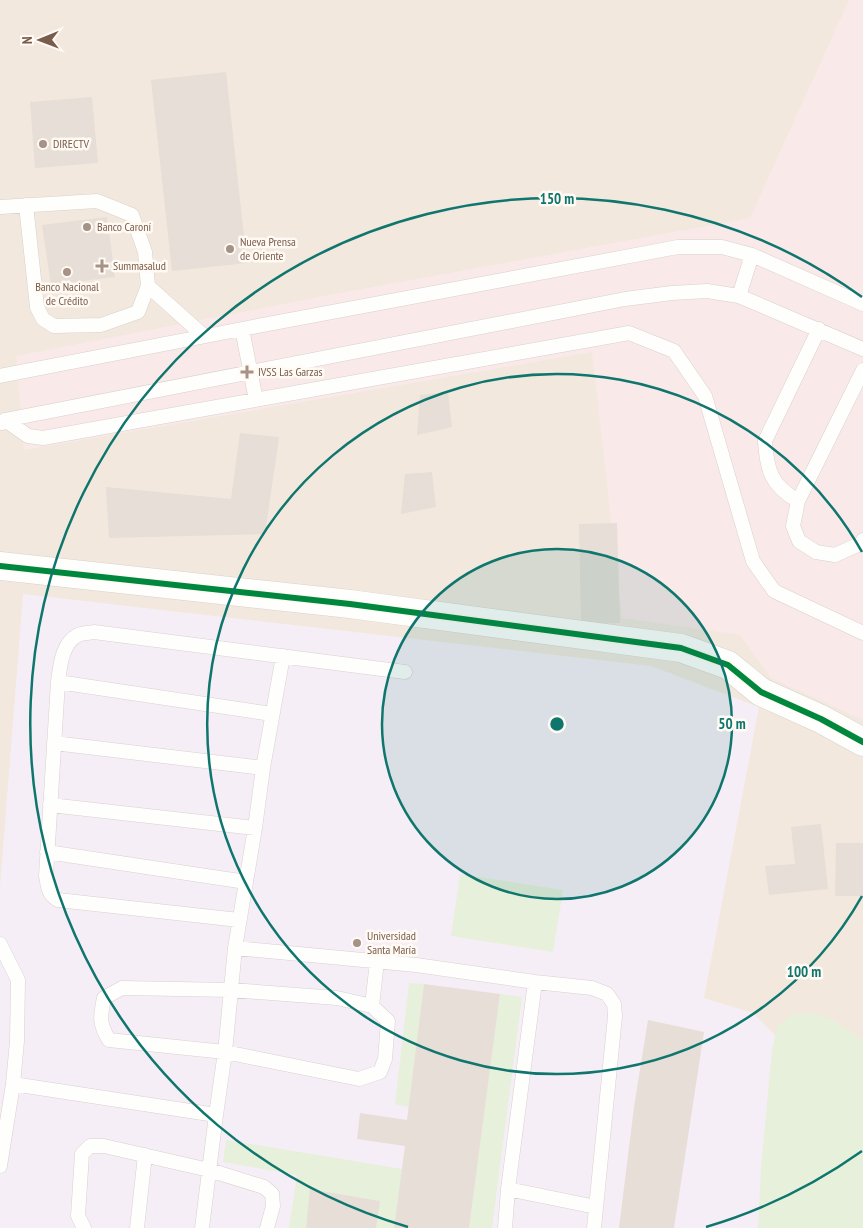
<svg xmlns="http://www.w3.org/2000/svg" width="863" height="1228" font-family="'PT Sans Narrow',sans-serif">
<rect width="100%" height="100%" fill="#f9f5f0"/>
<!-- residential -->
<path fill="#f2e8de" d="M 0,0 L 863,0 L 863,1065 L 0,1228 Z"/>
<!-- education -->
<path fill="#f6eef6" d="M 23,594 L 651,666 L 759,707 L 704,998 L 753,1013 L 780,1040 L 769,1228 L 0,1228 L 0,887 Z"/>
<!-- medical -->
<path fill="#fae9e9" d="M 849,0 L 863,0 L 863,720 L 771,678 L 740,635 L 622,618 L 592,352 L 24,450 L 16,356 L 324,296 L 750,218 Z"/>
<!-- green -->
<path fill="#e7f0db" d="M 460,874 L 563,890 L 553,952 L 451,936 Z
M 409,983 L 424,984 L 409,1107 L 395,1104 Z
M 500,994 L 522,997 L 492,1228 L 469,1228 Z
M 814,1013 L 833,1020 L 863,1040 L 863,1228 L 758,1228 L 761,1168 L 772,1050 L 777,1027 L 793,1014 Z
M 226,1140 L 402,1169 L 394,1228 L 376,1228 L 379,1201 L 311,1189 L 306,1228 L 289,1228 L 297,1175 L 223,1162 Z"/>
<!-- building -->
<path fill="#e6ded7" d="M 226,72 L 247,263 L 172,271 L 151,80 Z
M 92,97 L 98,163 L 35,168 L 30,102 Z
M 107,217 L 115,277 L 51,285 L 42,225 Z
M 448,392 L 452,427 L 417,435 L 420,395 Z
M 240,433 L 279,437 L 265,534 L 109,538 L 106,487 L 231,499 Z
M 432,472 L 436,507 L 401,514 L 405,474 Z
M 617,523 L 620,623 L 581,624 L 579,524 Z
M 821,824 L 828,889 L 769,895 L 765,866 L 795,864 L 791,827 Z
M 836,843 L 863,843 L 863,896 L 835,896 Z
M 424,984 L 500,994 L 469,1228 L 394,1228 L 405,1146 L 357,1139 L 360,1113 L 407,1120 Z
M 648,1020 L 704,1032 L 674,1228 L 619,1228 L 634,1107 Z
M 310,1189 L 380,1201 L 376,1228 L 306,1228 Z"/>
<g fill="none" stroke-linecap="round" stroke-linejoin="round">
<!-- service casing -->
<g stroke="#d7d1cb" stroke-width="15">
<path id="service" d="M 0,207 L 97,201 L 132,215 L 145,252 L 148,286 L 138,312 L 101,325 L 54,326 L 43,319 L 37,307 L 26,205
M 148,286 L 204,336
M 739,296 L 752,255
M 242,329 L 256,400
M 863,370 L 798,501 L 793,526 L 799,541 L 816,552 L 835,555 L 862,543 L 863,540
M 0,376 L 242,329 L 678,247 L 722,247 L 752,255 L 863,304
M 5,420 L 28,436 L 43,438 L 629,333 L 674,351 L 705,396 L 753,561 L 774,591 L 863,633
M 2,423 L 5,420 L 625,299 L 672,293 L 707,291 L 739,296 L 863,349
M 798,501 C 771,485 767,471 765,441 L 819,329
M 58,682 L 272,714
M 54,743 L 263,768
M 50,805 L 255,828
M 47,852 L 246,882
M 239,920 L 58,900 C 48,895 48,886 46,876 L 58,682 C 60,666 62,643 78,635 C 83,633 89,633 94,632 L 405,672
M 0,944 L 18,980 L 17,1041 L 13,1084 L 0,1166
M 235,948 L 416,965 L 535,982 L 592,988 L 607,994 L 614,1004 L 615,1016 L 594,1228
M 122,988 L 231,990 L 337,998 L 372,1006 L 388,1021 L 385,1059 L 380,1072 L 359,1079 L 225,1052 L 109,1040 C 99,1024 100,1017 104,998 Z
M 372,1006 L 377,961
M 13,1084 L 216,1115 L 225,1052 L 235,948 L 255,828 L 263,768 L 283,656
M 508,1189 L 596,1207
M 84,1228 L 78,1216 L 82,1154 L 90,1146 L 104,1146 L 209,1170 L 264,1187 L 272,1194 L 273,1206 L 267,1228
M 137,1228 L 145,1155
M 202,1228 L 216,1115
M 505,1228 L 508,1189 L 535,982"/>
</g>
<!-- minor casing -->
<g stroke="#d7d1cb" stroke-width="29">
<path id="minor" d="M 0,566 L 350,604 L 681,648 L 728,665 L 761,692 L 821,719 L 863,742"/>
</g>
<!-- service -->
<use href="#service" stroke="#fefefd" stroke-width="14"/>
<!-- minor -->
<use href="#minor" stroke="#fefefd" stroke-width="28"/>
<!-- cycleway casing -->
<g stroke="#fffaf3" stroke-width="9">
<path id="cycleway" d="M 0,566 L 350,604 L 681,648 L 728,665 L 761,692 L 821,719 L 863,742"/>
</g>
<!-- cycleway -->
<use href="#cycleway" stroke="#00873e" stroke-width="6"/>
</g>
<!-- distance rings -->
<circle cx="557" cy="724" r="175" fill="#0f766e" fill-opacity=".12"/>
<g fill="none" stroke="#0f766e" stroke-width="2.5">
<circle cx="557" cy="724" r="175"/>
<path d="M862 896A350 350 0 1 1 862 552"/>
<path d="M862 1151A525 525 0 0 1 706 1227M408 1227A525 525 0 1 1 862 297"/>
</g>
<!-- markers -->
<g fill="#a69286" stroke="#fffaf3" stroke-width="2">
<circle cx="43" cy="144" r="5"/>
<circle cx="87" cy="227" r="5"/>
<circle cx="230" cy="249" r="5"/>
<path d="M99.5 258.5h5v5h5v5h-5v5h-5v-5h-5v-5h5z"/>
<circle cx="67" cy="272" r="5"/>
<path d="M244.5 364.5h5v5h5v5h-5v5h-5v-5h-5v-5h5z"/>
<circle cx="357" cy="943" r="5"/>
</g>
<g text-anchor="middle" stroke-width="5" stroke-linejoin="round" paint-order="stroke">
<!-- poi labels -->
<g font-size="12" fill="#7a5c4d" stroke="#fffaf3" text-anchor="start">
<text x="53" y="148">DIRECTV</text>
<text x="97" y="231">Banco Caroní</text>
<text x="240" y="246">Nueva Prensa<tspan x="240" dy="14">de Oriente</tspan></text>
<text x="113" y="270">Summasalud</text>
<text x="67" y="291" text-anchor="middle">Banco Nacional<tspan x="67" dy="14">de Crédito</tspan></text>
<text x="258" y="376">IVSS Las Garzas</text>
<text x="367" y="940">Universidad<tspan x="367" dy="14">Santa María</tspan></text>
</g>
</g>
<circle cx="557" cy="724" r="8" fill="#0f766e" stroke="#fffaf3" stroke-width="2.5"/>
<g font-size="15" text-anchor="middle" font-weight="bold" fill="#0f766e" stroke="#fffaf3" stroke-width="5" stroke-linejoin="round" paint-order="stroke">
<text x="557" y="204">150 m</text>
<text x="732" y="729">50 m</text>
<text x="804" y="977">100 m</text>
</g>
<!-- north arrow -->
<g transform="translate(40 40) rotate(269)" stroke="#fffaf3" stroke-width="4" paint-order="stroke">
<path d="M0-4L9 19L0 12L-9 19Z" fill="#7a5c4d"/>
<text y="-8" font-size="14" font-weight="bold" text-anchor="middle" fill="#7a5c4d">N</text>
</g>
</svg>
